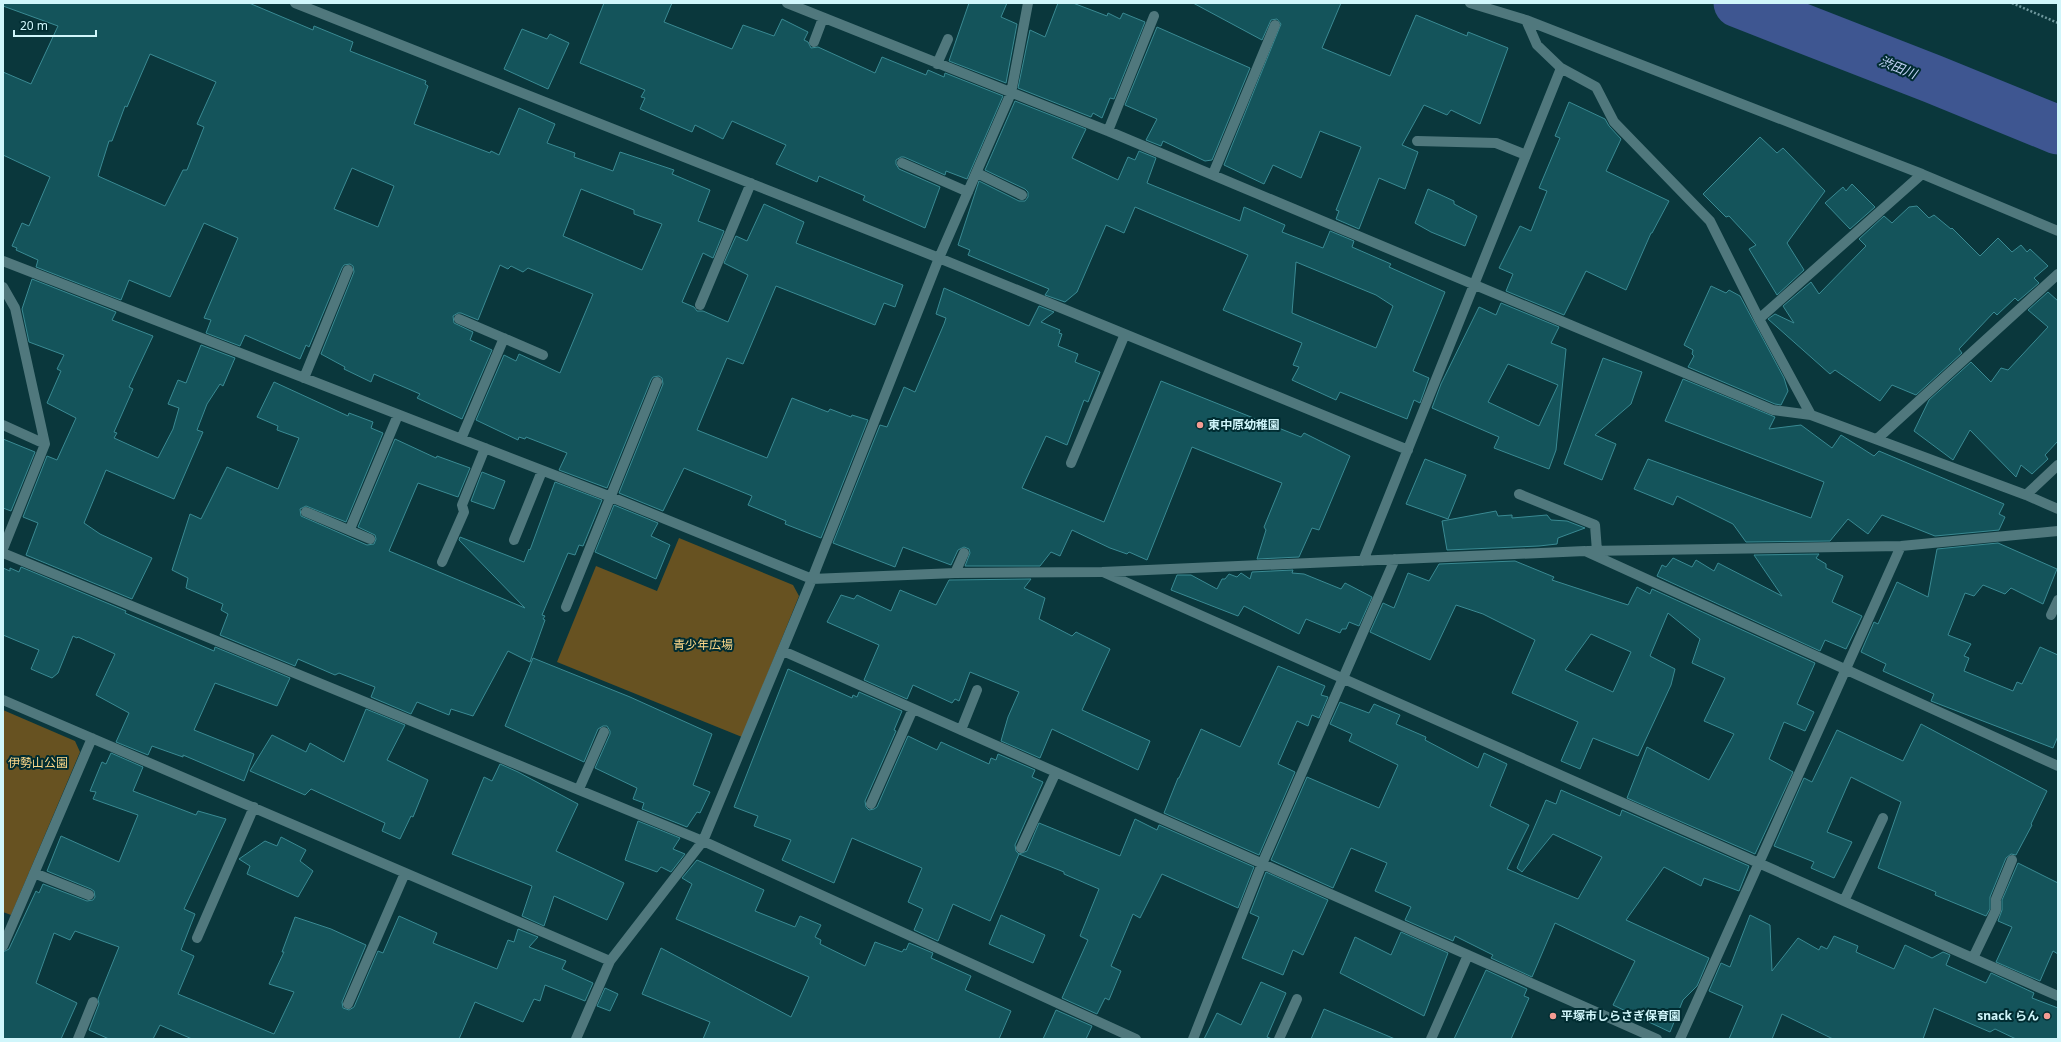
<svg xmlns="http://www.w3.org/2000/svg" width="2061" height="1042" font-family="'Noto Sans','Noto Sans JP',sans-serif">
<rect width="100%" height="100%" fill="#0a373c"/>
<!-- green -->
<path fill="#675221" d="M 679,538 L 793,585 L 799,596 L 742,737 L 557,662 L 596,566 L 657,591 Z
M 3,710 L 75,741 L 80,752 L 11,915 L 3,912 Z"/>
<g fill="none" stroke-linecap="round" stroke-linejoin="round">
<!-- river -->
<path stroke="#3e5691" stroke-width="49" d="M 1738,3 L 1933,79 L 2058,130"/>
</g>
<!-- building -->
<path fill="#14545b" stroke="#3a8a93" fill-rule="evenodd" d="M 3,3 L 249,3 L 313,30 L 314,26 L 353,42 L 350,51 L 426,81 L 425,84 L 428,86 L 414,124 L 490,153 L 491,151 L 499,155 L 519,108 L 555,124 L 547,143 L 575,153 L 574,157 L 613,171 L 620,152 L 674,170 L 672,174 L 710,190 L 698,221 L 724,231 L 713,258 L 703,253 L 682,302 L 694,307 L 697,311 L 703,311 L 728,322 L 748,275 L 724,263 L 736,236 L 747,241 L 764,204 L 804,222 L 796,243 L 903,285 L 895,307 L 884,303 L 875,325 L 776,286 L 743,364 L 727,358 L 697,430 L 767,458 L 792,398 L 828,412 L 830,409 L 851,417 L 852,415 L 868,420 L 821,538 L 785,524 L 786,521 L 748,505 L 752,496 L 684,468 L 663,511 L 619,493 L 663,384 L 662,378 L 659,376 L 653,377 L 651,380 L 607,488 L 559,470 L 567,453 L 526,437 L 525,439 L 519,437 L 518,440 L 476,420 L 504,355 L 516,361 L 519,354 L 560,373 L 593,294 L 528,268 L 523,272 L 511,266 L 508,269 L 500,265 L 478,320 L 461,313 L 458,313 L 453,316 L 454,323 L 473,332 L 470,340 L 492,350 L 462,419 L 417,398 L 420,394 L 374,374 L 371,382 L 344,369 L 345,367 L 321,354 L 354,272 L 353,266 L 350,264 L 344,265 L 342,268 L 309,347 L 306,345 L 300,359 L 245,335 L 240,346 L 206,333 L 211,320 L 204,318 L 238,238 L 204,223 L 170,297 L 129,280 L 121,300 L 36,267 L 38,260 L 16,250 L 17,248 L 12,246 L 22,223 L 29,226 L 50,177 L 3,155 L 3,72 L 31,84 L 58,26 L 3,6 ZM 150,54 L 216,82 L 197,124 L 204,127 L 187,170 L 183,170 L 165,206 L 98,176 L 109,141 L 112,141 L 125,106 L 127,107 ZM 352,168 L 394,186 L 378,227 L 334,209 ZM 581,189 L 634,210 L 634,214 L 662,224 L 642,270 L 563,236 Z
M 604,3 L 672,3 L 664,22 L 732,49 L 743,25 L 774,36 L 782,19 L 808,32 L 804,40 L 808,42 L 811,48 L 818,47 L 875,73 L 882,57 L 926,75 L 928,70 L 944,77 L 945,73 L 1003,96 L 967,179 L 946,171 L 945,175 L 904,157 L 901,157 L 896,160 L 896,164 L 899,169 L 940,187 L 925,228 L 863,200 L 865,196 L 844,187 L 819,176 L 817,182 L 776,164 L 786,145 L 732,121 L 723,139 L 695,125 L 692,132 L 640,109 L 645,98 L 641,97 L 645,90 L 580,63 Z
M 969,3 L 1007,3 L 1001,17 L 1017,24 L 1006,83 L 949,61 Z
M 1058,3 L 1073,3 L 1107,16 L 1108,13 L 1120,19 L 1123,13 L 1145,22 L 1114,99 L 1110,98 L 1102,118 L 1093,113 L 1091,117 L 1018,88 L 1030,30 L 1045,37 Z
M 1193,3 L 1341,3 L 1322,48 L 1390,76 L 1416,15 L 1467,36 L 1468,32 L 1508,48 L 1480,124 L 1451,110 L 1447,115 L 1424,105 L 1402,145 L 1418,152 L 1405,189 L 1379,178 L 1359,229 L 1336,219 L 1339,211 L 1336,210 L 1361,147 L 1320,131 L 1301,178 L 1273,165 L 1264,184 L 1224,165 L 1281,24 L 1277,19 L 1271,20 L 1262,40 Z
M 1157,27 L 1250,68 L 1212,160 L 1205,161 L 1163,141 L 1161,146 L 1146,140 L 1157,119 L 1125,105 Z
M 522,29 L 547,39 L 550,34 L 569,43 L 548,89 L 504,69 Z
M 1015,101 L 1086,129 L 1072,158 L 1118,180 L 1128,157 L 1135,160 L 1139,151 L 1156,158 L 1147,183 L 1240,221 L 1244,207 L 1285,225 L 1282,232 L 1323,248 L 1330,231 L 1354,241 L 1352,247 L 1391,264 L 1389,267 L 1445,292 L 1413,371 L 1429,378 L 1420,403 L 1414,400 L 1407,419 L 1340,392 L 1336,400 L 1292,380 L 1299,367 L 1293,365 L 1302,343 L 1223,310 L 1248,255 L 1135,207 L 1124,233 L 1106,225 L 1077,292 L 1065,302 L 1045,295 L 1049,289 L 968,255 L 970,250 L 958,245 L 979,181 L 1019,201 L 1025,201 L 1028,197 L 1028,192 L 1025,189 L 985,170 ZM 1296,262 L 1376,295 L 1393,306 L 1376,348 L 1292,313 Z
M 1569,102 L 1605,119 L 1609,126 L 1621,139 L 1606,171 L 1669,201 L 1652,233 L 1651,233 L 1626,290 L 1586,271 L 1564,315 L 1506,291 L 1513,274 L 1499,268 L 1520,226 L 1531,231 L 1547,191 L 1539,188 L 1560,138 L 1555,136 Z
M 1760,137 L 1777,153 L 1783,148 L 1825,191 L 1787,243 L 1804,270 L 1777,295 L 1749,249 L 1756,245 L 1729,216 L 1726,217 L 1703,194 Z
M 1852,184 L 1875,207 L 1850,229 L 1825,203 L 1843,187 L 1846,191 Z
M 1428,189 L 1454,201 L 1454,204 L 1477,216 L 1465,246 L 1431,232 L 1415,223 Z
M 1917,206 L 1929,218 L 1934,215 L 1951,229 L 1952,228 L 1980,256 L 1998,238 L 2012,252 L 2021,245 L 2027,252 L 2030,249 L 2048,266 L 2034,278 L 2039,283 L 2018,301 L 2015,298 L 1997,315 L 1994,312 L 1959,349 L 1962,353 L 1916,395 L 1892,385 L 1880,401 L 1835,370 L 1830,374 L 1768,319 L 1775,314 L 1794,323 L 1783,306 L 1811,282 L 1819,294 L 1866,246 L 1859,239 L 1884,216 L 1892,223 L 1909,207 Z
M 32,279 L 116,312 L 112,320 L 153,336 L 129,387 L 133,389 L 114,432 L 117,433 L 114,438 L 158,458 L 173,429 L 179,408 L 168,404 L 178,380 L 186,383 L 201,345 L 235,358 L 223,386 L 220,384 L 207,404 L 197,430 L 203,432 L 174,499 L 106,470 L 84,523 L 100,534 L 152,558 L 132,599 L 26,555 L 38,523 L 23,517 L 47,456 L 57,460 L 76,418 L 47,403 L 61,371 L 57,369 L 64,355 L 29,342 L 22,309 Z
M 1711,286 L 1726,293 L 1729,290 L 1740,296 L 1784,378 L 1788,391 L 1781,405 L 1775,404 L 1688,367 L 1694,356 L 1692,354 L 1693,350 L 1684,345 Z
M 944,288 L 1029,326 L 1039,306 L 1054,312 L 1041,322 L 1060,330 L 1059,333 L 1062,334 L 1058,346 L 1078,354 L 1075,362 L 1100,372 L 1088,402 L 1084,400 L 1067,445 L 1046,436 L 1022,488 L 1104,522 L 1161,381 L 1301,437 L 1304,433 L 1350,456 L 1319,530 L 1312,528 L 1299,557 L 1257,559 L 1266,530 L 1264,527 L 1282,483 L 1192,447 L 1147,560 L 1129,552 L 1127,554 L 1110,548 L 1072,530 L 1060,556 L 1051,552 L 1040,566 L 965,566 L 970,553 L 969,549 L 964,547 L 958,550 L 951,565 L 903,547 L 895,567 L 833,543 L 880,425 L 887,427 L 904,387 L 915,392 L 944,324 L 946,318 L 936,314 Z
M 2048,292 L 2058,301 L 2058,441 L 2045,455 L 2048,459 L 2032,474 L 2021,465 L 2016,477 L 1970,430 L 1953,460 L 1914,431 L 1929,400 L 1971,362 L 1991,382 L 2001,368 L 2008,370 L 2048,327 L 2028,310 Z
M 1501,303 L 1559,327 L 1551,343 L 1566,349 L 1556,450 L 1549,469 L 1494,448 L 1499,437 L 1432,408 L 1441,384 L 1479,307 L 1496,315 ZM 1508,364 L 1558,385 L 1539,426 L 1488,402 Z
M 1603,358 L 1642,372 L 1631,404 L 1595,435 L 1616,444 L 1602,480 L 1564,464 Z
M 1683,379 L 1775,417 L 1769,429 L 1801,425 L 1832,448 L 1841,435 L 1874,456 L 1879,451 L 2004,504 L 1999,514 L 2005,517 L 1999,530 L 1935,536 L 1882,515 L 1868,534 L 1848,519 L 1830,541 L 1746,542 L 1733,524 L 1677,496 L 1673,505 L 1634,489 L 1648,459 L 1811,518 L 1824,482 L 1665,421 Z
M 274,382 L 348,416 L 349,413 L 373,422 L 371,428 L 383,433 L 346,522 L 306,506 L 300,509 L 301,516 L 367,545 L 374,544 L 376,539 L 375,535 L 358,527 L 395,439 L 436,458 L 437,456 L 470,468 L 458,497 L 418,483 L 389,551 L 525,608 L 459,540 L 460,537 L 524,562 L 529,549 L 530,550 L 555,482 L 602,500 L 583,546 L 579,545 L 575,555 L 568,553 L 542,615 L 545,616 L 543,619 L 545,620 L 530,662 L 508,651 L 473,716 L 451,709 L 449,715 L 417,702 L 411,714 L 371,697 L 375,687 L 339,673 L 335,675 L 298,659 L 295,666 L 220,635 L 228,614 L 221,610 L 223,604 L 186,588 L 188,578 L 172,570 L 190,514 L 201,519 L 227,467 L 278,489 L 299,438 L 277,430 L 278,426 L 257,417 Z
M 3,439 L 35,452 L 11,511 L 3,508 Z
M 1425,459 L 1466,475 L 1448,519 L 1406,504 Z
M 482,472 L 505,481 L 494,509 L 471,501 Z
M 614,505 L 658,523 L 651,536 L 670,545 L 656,579 L 595,552 Z
M 1496,511 L 1498,516 L 1512,515 L 1512,518 L 1547,515 L 1551,520 L 1567,521 L 1585,528 L 1558,538 L 1557,544 L 1539,546 L 1447,550 L 1442,521 Z
M 1998,543 L 2057,569 L 2043,604 L 2011,588 L 2005,594 L 1983,585 L 1974,596 L 1965,593 L 1948,635 L 1971,644 L 1964,656 L 1969,658 L 1964,671 L 2013,691 L 2017,682 L 2022,684 L 2040,647 L 2058,655 L 2058,736 L 2053,748 L 1931,701 L 1934,694 L 1883,671 L 1886,664 L 1861,652 L 1874,622 L 1878,624 L 1897,582 L 1928,597 L 1937,549 Z
M 1819,554 L 1816,558 L 1826,564 L 1826,568 L 1843,576 L 1832,602 L 1862,616 L 1846,649 L 1825,640 L 1820,651 L 1657,576 L 1662,565 L 1666,567 L 1673,558 L 1692,567 L 1696,560 L 1714,571 L 1718,563 L 1782,596 L 1754,555 Z
M 1515,561 L 1554,577 L 1552,580 L 1628,605 L 1637,587 L 1650,594 L 1652,589 L 1815,663 L 1797,704 L 1814,712 L 1805,731 L 1784,722 L 1769,759 L 1793,772 L 1755,854 L 1627,798 L 1647,747 L 1709,780 L 1734,734 L 1704,721 L 1725,678 L 1692,663 L 1700,639 L 1668,613 L 1650,656 L 1675,669 L 1671,685 L 1638,756 L 1593,738 L 1580,769 L 1561,761 L 1578,722 L 1512,693 L 1535,640 L 1483,614 L 1456,605 L 1430,660 L 1370,632 L 1383,603 L 1394,608 L 1408,573 L 1429,581 L 1439,564 ZM 1591,634 L 1631,652 L 1613,692 L 1565,670 Z
M 21,567 L 126,611 L 125,613 L 214,651 L 215,647 L 290,678 L 277,706 L 215,683 L 194,730 L 254,754 L 244,781 L 183,755 L 183,757 L 152,746 L 148,755 L 116,742 L 129,713 L 96,695 L 115,654 L 78,637 L 77,638 L 73,636 L 58,673 L 52,678 L 31,669 L 39,650 L 3,635 L 3,568 L 10,571 L 10,568 L 19,572 Z
M 1293,570 L 1292,573 L 1304,574 L 1341,589 L 1345,583 L 1372,597 L 1359,626 L 1349,622 L 1346,629 L 1342,629 L 1340,633 L 1306,619 L 1299,634 L 1244,606 L 1238,616 L 1171,590 L 1177,575 L 1191,575 L 1217,589 L 1222,579 L 1225,579 L 1229,574 L 1237,577 L 1241,573 L 1250,579 L 1252,572 Z
M 1031,579 L 1024,588 L 1045,598 L 1039,619 L 1072,636 L 1076,632 L 1110,649 L 1082,710 L 1150,741 L 1138,770 L 1052,729 L 1040,758 L 1001,741 L 1008,717 L 1019,692 L 970,672 L 959,701 L 955,699 L 952,703 L 913,685 L 907,699 L 864,680 L 879,645 L 827,622 L 841,595 L 854,599 L 857,595 L 891,611 L 900,590 L 936,605 L 949,580 Z
M 533,658 L 630,697 L 712,734 L 693,785 L 710,792 L 700,813 L 697,812 L 687,827 L 642,809 L 644,803 L 633,799 L 637,788 L 595,768 L 610,734 L 610,731 L 607,726 L 603,726 L 598,729 L 584,762 L 505,726 Z
M 1278,666 L 1325,686 L 1321,695 L 1328,697 L 1319,718 L 1312,715 L 1308,726 L 1297,721 L 1278,764 L 1295,772 L 1259,855 L 1164,813 L 1178,778 L 1179,778 L 1201,729 L 1240,747 Z
M 788,669 L 852,698 L 853,695 L 857,697 L 859,692 L 902,711 L 894,730 L 896,731 L 865,801 L 866,807 L 869,810 L 874,809 L 877,807 L 908,736 L 937,750 L 941,742 L 989,764 L 991,758 L 996,760 L 998,754 L 1035,770 L 1032,777 L 1043,782 L 1015,845 L 1016,851 L 1019,854 L 990,921 L 953,904 L 938,941 L 914,930 L 923,909 L 908,902 L 922,868 L 852,838 L 834,883 L 782,860 L 791,840 L 754,826 L 758,816 L 734,807 Z
M 1340,702 L 1369,713 L 1374,704 L 1400,715 L 1396,724 L 1426,737 L 1425,740 L 1478,768 L 1484,753 L 1507,764 L 1490,806 L 1529,825 L 1507,869 L 1578,899 L 1602,857 L 1553,834 L 1522,872 L 1517,868 L 1546,800 L 1556,804 L 1561,790 L 1620,816 L 1622,810 L 1749,866 L 1739,891 L 1704,878 L 1701,886 L 1664,867 L 1626,920 L 1709,958 L 1697,986 L 1683,1000 L 1670,1032 L 1613,1005 L 1635,961 L 1555,923 L 1532,977 L 1491,958 L 1493,955 L 1455,936 L 1453,941 L 1405,920 L 1411,907 L 1375,891 L 1387,863 L 1351,848 L 1333,888 L 1271,860 L 1307,777 L 1379,808 L 1398,765 L 1349,741 L 1352,734 L 1330,724 Z
M 366,709 L 405,725 L 387,760 L 428,780 L 413,817 L 411,816 L 400,839 L 382,831 L 385,823 L 311,789 L 305,795 L 250,771 L 272,735 L 306,752 L 310,743 L 344,762 Z
M 1921,724 L 2047,791 L 2031,824 L 2032,825 L 2016,855 L 2011,854 L 2006,858 L 1990,897 L 1990,909 L 1986,916 L 1935,895 L 1936,892 L 1878,868 L 1901,802 L 1851,777 L 1827,832 L 1852,842 L 1834,878 L 1811,868 L 1814,862 L 1774,846 L 1804,778 L 1812,782 L 1837,730 L 1903,761 Z
M 111,753 L 143,767 L 133,791 L 196,815 L 198,811 L 226,819 L 184,909 L 195,914 L 181,950 L 194,956 L 178,994 L 274,1034 L 294,992 L 269,984 L 284,952 L 282,952 L 295,917 L 331,929 L 366,945 L 342,1002 L 343,1008 L 349,1010 L 354,1007 L 378,951 L 383,953 L 399,916 L 437,933 L 433,943 L 497,969 L 508,940 L 514,942 L 518,929 L 538,937 L 529,947 L 566,961 L 562,969 L 593,983 L 585,1001 L 545,985 L 540,1001 L 534,999 L 523,1022 L 475,1002 L 459,1039 L 192,1039 L 160,1025 L 153,1039 L 109,1039 L 89,1030 L 99,1004 L 98,999 L 119,947 L 75,931 L 70,940 L 54,933 L 36,983 L 77,1003 L 61,1039 L 3,1039 L 3,952 L 9,949 L 36,891 L 39,893 L 43,884 L 87,901 L 93,900 L 95,897 L 94,891 L 91,889 L 47,871 L 61,836 L 119,862 L 138,815 L 93,799 L 96,792 L 90,791 L 102,762 L 106,764 Z
M 500,764 L 518,772 L 578,804 L 556,851 L 624,883 L 607,920 L 554,896 L 544,926 L 522,916 L 532,886 L 452,854 L 484,777 L 492,781 Z
M 1135,819 L 1157,830 L 1159,825 L 1254,867 L 1238,908 L 1162,874 L 1140,918 L 1133,914 L 1111,966 L 1121,971 L 1109,1000 L 1105,998 L 1097,1014 L 1062,998 L 1088,940 L 1080,936 L 1099,889 L 1064,874 L 1064,872 L 1019,854 L 1027,851 L 1039,823 L 1120,856 Z
M 638,821 L 680,838 L 673,849 L 685,854 L 671,872 L 661,867 L 657,872 L 625,860 Z
M 281,837 L 306,850 L 300,861 L 313,871 L 298,897 L 247,874 L 250,866 L 239,859 L 265,841 L 277,846 Z
M 697,860 L 764,890 L 755,911 L 795,927 L 800,916 L 821,925 L 815,937 L 821,940 L 820,944 L 865,966 L 875,942 L 902,952 L 904,949 L 906,950 L 909,943 L 933,953 L 931,958 L 971,976 L 965,990 L 1011,1011 L 999,1039 L 703,1039 L 710,1022 L 642,994 L 661,948 L 791,1017 L 809,977 L 676,919 L 692,884 L 682,878 Z
M 2018,863 L 2058,883 L 2058,954 L 2053,951 L 2040,981 L 1996,962 L 2012,927 L 1998,921 L 2002,910 L 2002,900 Z
M 1266,872 L 1328,900 L 1303,955 L 1293,950 L 1283,975 L 1242,958 L 1259,917 L 1250,913 Z
M 1001,915 L 1045,935 L 1033,963 L 989,944 Z
M 1750,915 L 1770,925 L 1772,971 L 1798,938 L 1819,950 L 1821,946 L 1827,949 L 1834,936 L 1858,946 L 1856,952 L 1894,969 L 1905,945 L 1932,958 L 1943,952 L 1950,955 L 1946,965 L 1986,983 L 1991,973 L 2034,993 L 2032,998 L 2058,1008 L 2058,1039 L 2016,1039 L 1995,1029 L 1990,1032 L 1934,1008 L 1923,1039 L 1833,1039 L 1782,1014 L 1772,1039 L 1729,1039 L 1743,1006 L 1709,991 L 1721,963 L 1730,967 Z
M 1401,932 L 1448,953 L 1424,1016 L 1340,973 L 1355,937 L 1391,955 Z
M 1486,970 L 1527,989 L 1524,996 L 1529,998 L 1511,1039 L 1454,1039 Z
M 1261,982 L 1286,993 L 1267,1037 L 1272,1039 L 1204,1039 L 1217,1013 L 1241,1025 Z
M 605,988 L 618,994 L 610,1011 L 597,1006 Z
M 1324,1009 L 1395,1039 L 1311,1039 Z
M 1056,1010 L 1092,1026 L 1086,1039 L 1043,1039 Z"/>
<g fill="none" stroke-linecap="round" stroke-linejoin="round">
<!-- path -->
<path stroke="#6e979c" stroke-width="2.5" stroke-dasharray="2 2" stroke-linecap="butt" d="M 2012,3 L 2058,23"/>
<!-- minor -->
<path stroke="#50787d" stroke-width="10" d="M 295,3 L 939,258 L 1408,450
M 787,3 L 1108,131 L 1773,410 L 1811,415 L 2026,495 L 2058,509
M 1470,3 L 1526,20 L 1922,174 L 2058,231
M 1526,20 L 1537,45 L 1561,68 L 1596,87 L 1614,122 L 1710,221 L 1759,319 L 1811,415
M 814,42 L 823,18
M 937,64 L 948,39
M 1108,131 L 1154,16
M 1417,141 L 1496,143 L 1526,155
M 902,163 L 968,192
M 977,173 L 1022,195
M 1213,174 L 1275,25
M 3,261 L 611,497 L 812,579 L 955,573 L 1102,572 L 1585,551 L 2058,766
M 3,287 L 15,308 L 45,444 L 3,549
M 700,305 L 751,183
M 459,319 L 543,355
M 1759,319 L 1922,174
M 304,378 L 348,270
M 3,425 L 45,444
M 461,439 L 504,338
M 1877,439 L 2058,274
M 1071,463 L 1125,334
M 1519,494 L 1595,525 L 1597,551
M 2026,495 L 2058,465
M 306,512 L 370,539
M 350,529 L 398,415
M 514,540 L 542,471
M 1587,551 L 1901,546 L 2058,531
M 3,553 L 703,841 L 1136,1039
M 1363,561 L 1561,68
M 442,562 L 464,512 L 462,505 L 485,448
M 1103,572 L 2058,996
M 955,573 L 964,553
M 566,607 L 657,382
M 2051,615 L 2058,600
M 783,651 L 1657,1039
M 3,700 L 610,961
M 961,730 L 977,690
M 579,789 L 604,732
M 871,804 L 913,709
M 1021,848 L 1056,772
M 34,873 L 89,895
M 1844,901 L 1883,818
M 197,938 L 254,807
M 3,946 L 92,738
M 1973,958 L 1996,910 L 1996,899 L 2012,860
M 348,1004 L 405,873
M 78,1039 L 93,1002
M 576,1039 L 610,961 L 703,841 L 812,579 L 939,258 L 1011,93 L 1028,3
M 1193,1039 L 1262,864 L 1395,559
M 1279,1039 L 1297,999
M 1431,1039 L 1468,955
M 1680,1039 L 1901,546"/>
</g>
<!-- markers -->
<g fill="#f59c93" stroke="#002c31" stroke-width="1.5">
<circle cx="1200" cy="425" r="4"/>
<circle cx="1553" cy="1016" r="4"/>
<circle cx="2047" cy="1016" r="4"/>
</g>
<g text-anchor="middle" stroke-width="4" stroke-linejoin="round" paint-order="stroke">
<!-- poi labels -->
<g font-size="12" font-weight="bold" fill="#d0f6fb" stroke="#002c31" text-anchor="start">
<text x="1208" y="429">東中原幼稚園</text>
<text x="1561" y="1020">平塚市しらさぎ保育園</text>
<text x="2039" y="1020" text-anchor="end">snack らん</text>
</g>
<!-- park labels -->
<g font-size="12" fill="#fcd88a" stroke="#002c31">
<text x="703" y="649">青少年広場</text>
<text x="38" y="767">伊勢山公園</text>
</g>
<!-- water labels -->
<g font-size="13" font-style="italic" fill="#c5d5f9" stroke="#002c31">
<text transform="translate(1898 67) rotate(22)" y="5">渋田川</text>
</g>
</g>
<!-- border -->
<rect width="2061" height="1042" fill="none" stroke="#d0f6fb" stroke-width="8"/>
<!-- scale -->
<path d="M14 30v6h82v-6" fill="none" stroke="#d0f6fb" stroke-width="2"/>
<text x="20" y="30" font-size="12" fill="#d0f6fb" stroke="#002c31" stroke-width="3" paint-order="stroke">20 m</text>
</svg>
